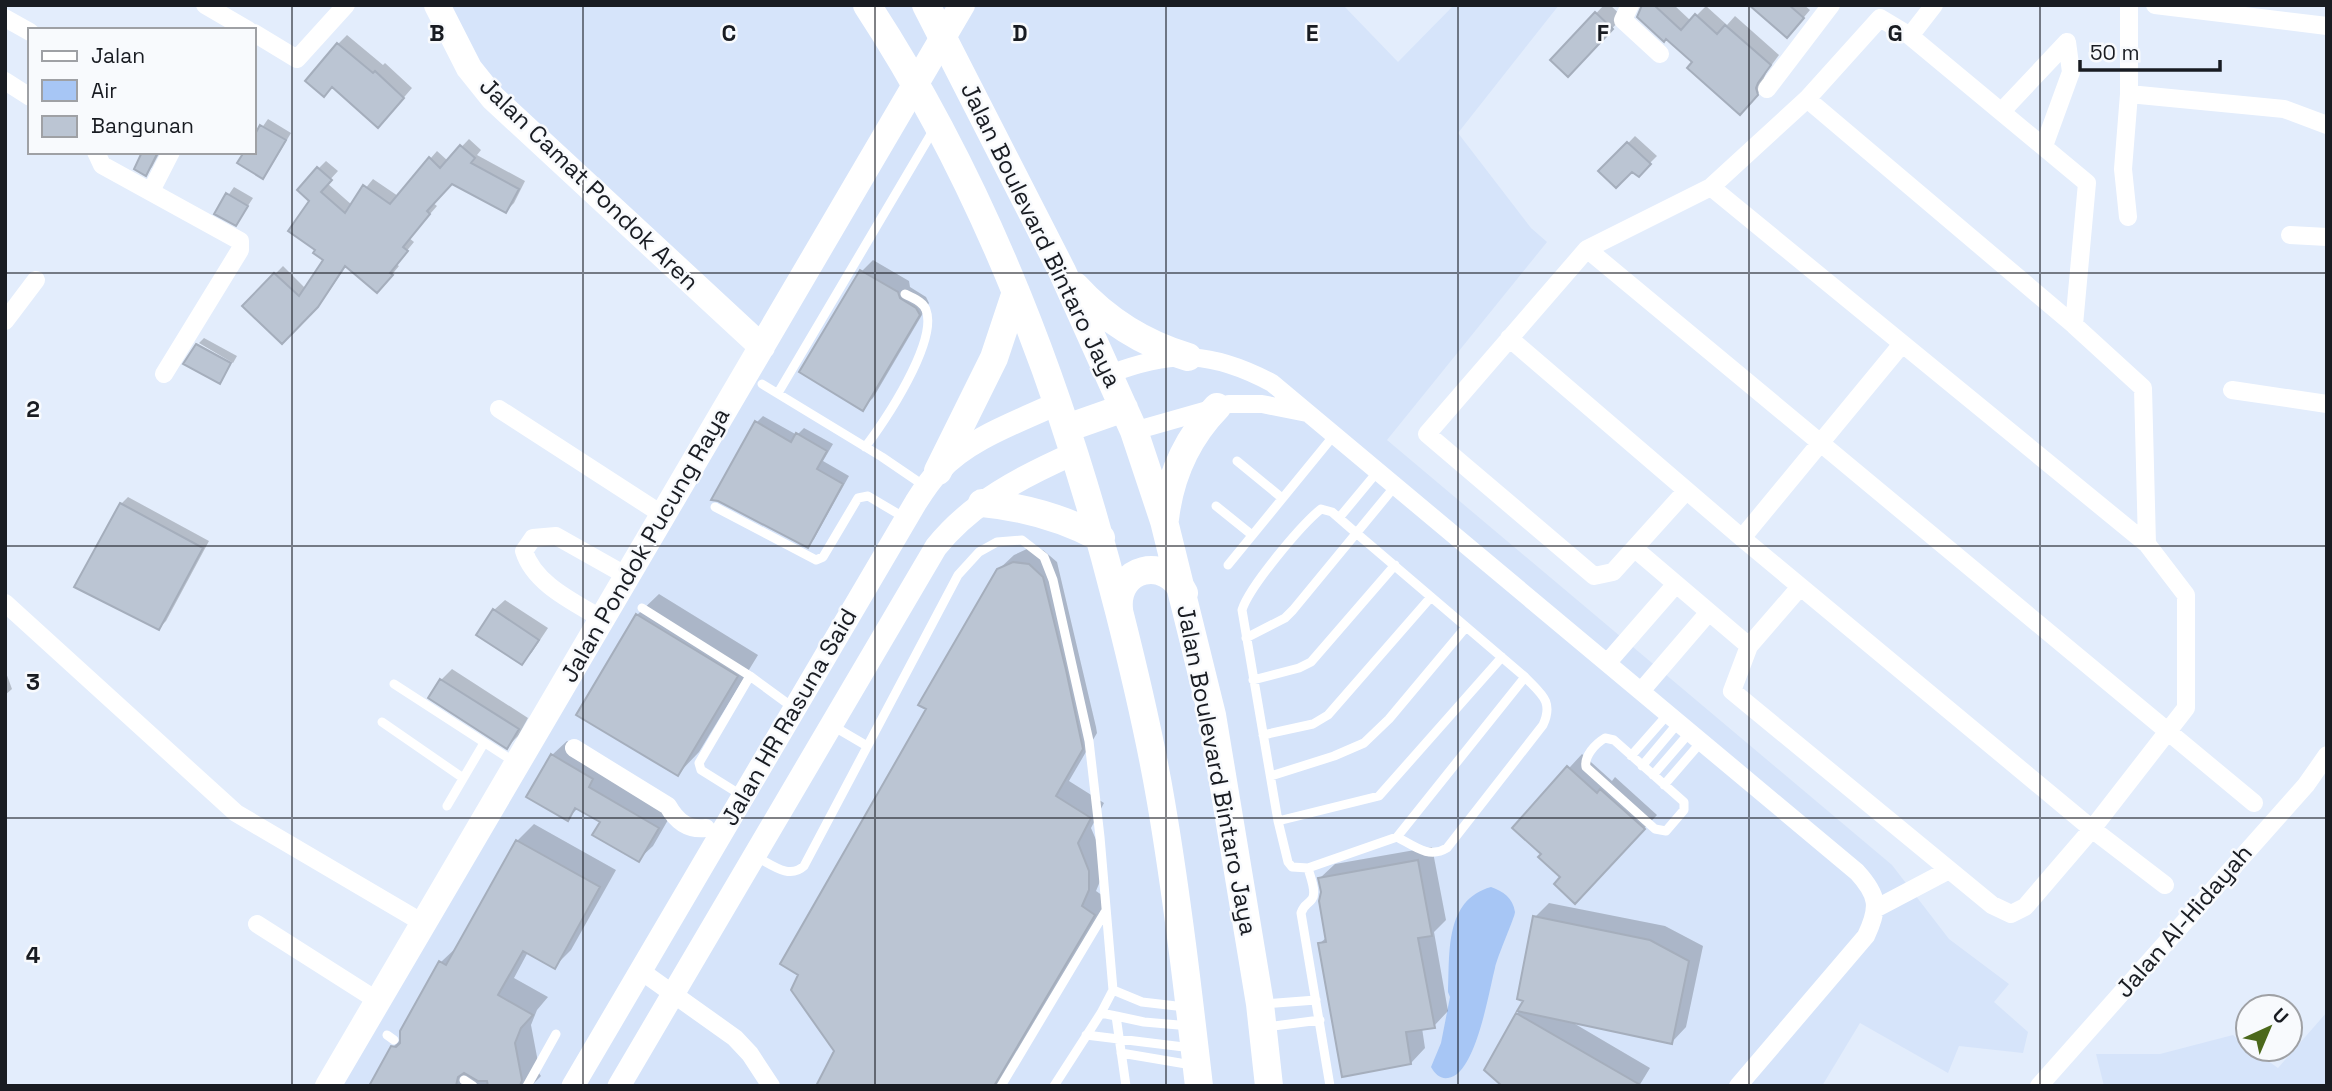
<svg xmlns="http://www.w3.org/2000/svg" width="2332" height="1091" font-family="'Space Grotesk',sans-serif">
<rect width="100%" height="100%" fill="#e3edfc"/>
<!-- built -->
<path fill="#d6e4fa" d="M 429,5 L 1343,5 L 1398,62 L 1454,5 L 1559,5 L 1458,133 L 1531,228 L 1547,242 L 1387,440 L 1892,865 L 1949,939 L 2009,984 L 1994,1002 L 2028,1032 L 2023,1053 L 1959,1046 L 1948,1073 L 1860,1023 L 1822,1086 L 315,1086 L 755,342 L 523,139 Z
M 2327,1012 L 2327,1086 L 2104,1086 L 2096,1054 L 2160,1054 L 2233,1035 L 2248,1047 L 2248,1049 L 2251,1049 L 2278,1068 Z"/>
<!-- water -->
<path fill="#a7c6f5" d="M 1491,887 C 1503,891 1513,898 1515,912 C 1515,917 1497,957 1495,968 C 1489,990 1476,1075 1448,1078 C 1440,1079 1435,1074 1431,1067 L 1441,1043 L 1450,997 L 1448,992 C 1450,954 1444,900 1491,887 Z"/>
<!-- shadow -->
<path fill="#0003" d="M 1604,5 L 1610,5 L 1623,17 L 1568,74 L 1552,60 Z
M 1644,5 L 1674,5 L 1691,21 L 1706,6 L 1727,25 L 1735,16 L 1779,55 L 1767,71 L 1764,78 L 1766,84 L 1750,103 L 1695,61 Z
M 1751,5 L 1804,5 L 1810,10 L 1794,29 Z
M 347,35 L 383,65 L 385,63 L 412,88 L 387,117 L 338,44 Z
M 268,119 L 291,133 L 269,170 L 262,177 L 254,152 L 254,139 Z
M 1635,136 L 1657,156 L 1638,175 L 1632,169 L 1601,171 Z
M 469,139 L 481,150 L 477,155 L 525,181 L 514,203 L 506,211 L 452,182 L 433,203 L 437,206 L 409,238 L 414,242 L 396,264 L 399,266 L 385,283 L 347,265 L 325,297 L 282,342 L 244,306 L 283,266 L 306,289 L 326,259 L 317,250 L 311,201 L 318,169 L 326,161 L 338,171 L 327,183 L 352,205 L 373,179 L 398,196 L 437,151 L 448,161 Z
M 144,152 L 160,152 L 152,167 L 146,174 Z
M 234,187 L 253,198 L 236,224 L 216,213 Z
M 873,260 L 909,281 L 910,287 L 926,297 L 929,303 L 873,398 L 862,408 L 801,372 L 862,271 Z
M 204,338 L 237,356 L 233,363 L 199,343 Z
M 763,416 L 797,435 L 804,428 L 833,444 L 823,461 L 849,476 L 814,539 L 807,546 L 756,423 Z
M 128,497 L 209,541 L 166,621 L 159,628 L 121,504 Z
M 1029,548 L 1043,550 L 1057,562 L 1096,727 L 1097,733 L 1069,781 L 1104,803 L 1091,828 L 1103,856 L 1103,874 L 1096,891 L 1109,900 L 999,1086 L 818,1086 L 836,1051 L 929,709 L 998,570 L 1014,555 Z
M 659,594 L 758,655 L 699,752 L 678,774 L 637,615 Z
M 505,600 L 548,628 L 532,652 L 521,663 L 494,610 Z
M 452,669 L 528,718 L 518,736 L 507,747 L 441,680 Z
M 5,670 L 12,689 L 5,695 Z
M 567,741 L 607,764 L 672,813 L 653,846 L 638,860 L 602,821 L 578,808 L 567,819 L 552,755 Z
M 1582,754 L 1612,781 L 1615,777 L 1657,815 L 1588,888 L 1563,877 L 1543,854 L 1514,828 Z
M 534,824 L 616,870 L 571,950 L 554,967 L 528,952 L 514,978 L 548,997 L 537,1010 L 531,1025 L 538,1062 L 536,1069 L 541,1076 L 531,1086 L 371,1086 L 393,1047 L 403,1037 L 441,962 L 458,946 L 517,841 Z
M 1432,847 L 1446,920 L 1434,932 L 1448,1011 L 1434,1026 L 1422,1028 L 1425,1048 L 1411,1063 L 1319,944 L 1327,937 L 1320,878 L 1335,864 Z
M 1549,903 L 1665,926 L 1703,946 L 1686,1027 L 1672,1042 L 1570,1021 L 1650,1068 L 1639,1086 L 1486,1070 L 1525,1000 L 1535,917 Z"/>
<!-- building -->
<path fill="#bbc5d3" stroke="#a5aebc" stroke-width="2" d="M 1642,5 L 1654,5 L 1681,30 L 1695,14 L 1717,34 L 1725,25 L 1771,65 L 1758,83 L 1756,88 L 1758,95 L 1740,115 L 1687,68 L 1692,62 L 1666,39 L 1664,42 L 1637,17 Z
M 1749,5 L 1789,5 L 1804,18 L 1787,38 Z
M 1595,12 L 1613,29 L 1568,77 L 1550,60 Z
M 337,43 L 373,73 L 375,71 L 404,98 L 378,128 L 332,87 L 324,97 L 305,81 Z
M 260,125 L 286,140 L 263,179 L 237,163 L 244,152 L 254,152 L 254,136 Z
M 1627,142 L 1651,164 L 1639,177 L 1632,172 L 1616,188 L 1598,171 Z
M 460,145 L 475,158 L 471,163 L 519,189 L 506,213 L 452,184 L 427,211 L 430,214 L 403,247 L 408,251 L 390,273 L 393,275 L 377,293 L 345,266 L 318,307 L 282,344 L 242,306 L 274,273 L 299,296 L 323,260 L 313,253 L 315,250 L 288,231 L 309,201 L 297,190 L 317,167 L 332,180 L 321,192 L 345,213 L 363,185 L 390,204 L 429,157 L 440,168 Z
M 142,152 L 158,152 L 146,176 L 134,169 Z
M 226,193 L 248,206 L 236,226 L 214,214 Z
M 860,270 L 898,292 L 900,298 L 916,308 L 920,315 L 863,411 L 799,372 Z
M 196,344 L 231,363 L 220,384 L 183,364 Z
M 755,421 L 791,442 L 796,433 L 827,451 L 817,469 L 843,484 L 808,548 L 718,501 L 711,500 Z
M 120,503 L 203,548 L 159,630 L 74,587 Z
M 1013,562 L 1029,564 L 1043,577 L 1066,670 L 1083,749 L 1056,796 L 1091,818 L 1078,843 L 1089,871 L 1089,890 L 1082,906 L 1095,915 L 994,1086 L 816,1086 L 834,1051 L 791,990 L 798,975 L 780,964 L 926,709 L 918,705 L 997,569 Z
M 493,609 L 539,640 L 522,665 L 476,635 Z
M 636,614 L 738,676 L 678,776 L 576,715 Z
M 440,679 L 519,729 L 507,749 L 428,698 Z
M 551,754 L 593,779 L 589,787 L 659,828 L 639,862 L 592,835 L 600,822 L 575,808 L 568,821 L 526,797 Z
M 1567,766 L 1597,793 L 1600,789 L 1645,829 L 1575,904 L 1554,884 L 1560,877 L 1538,857 L 1541,854 L 1512,828 Z
M 516,840 L 600,887 L 555,969 L 523,951 L 498,995 L 533,1015 L 521,1028 L 515,1043 L 522,1080 L 520,1086 L 488,1086 L 487,1081 L 478,1081 L 464,1073 L 458,1077 L 456,1086 L 369,1086 L 391,1046 L 396,1047 L 400,1043 L 400,1031 L 439,961 L 446,965 Z
M 1418,860 L 1432,936 L 1418,938 L 1435,1028 L 1406,1032 L 1411,1064 L 1342,1077 L 1318,943 L 1326,942 L 1319,901 L 1321,892 L 1318,878 Z
M 1533,916 L 1650,940 L 1689,961 L 1672,1044 L 1517,1011 L 1523,1001 L 1517,999 Z
M 1516,1013 L 1642,1086 L 1502,1086 L 1484,1070 Z"/>
<g fill="none" stroke-linecap="round" stroke-linejoin="round">
<!-- service -->
<path stroke="#fff" stroke-width="9" d="M 762,384 L 882,457 L 926,487
M 778,393 L 934,129
M 865,447 C 885,422 938,341 926,310 C 923,301 912,298 905,294
M 1237,461 L 1282,498
M 1216,506 L 1252,535
M 715,507 L 816,560 L 823,557 L 858,498 L 868,496 L 905,518
M 1321,509 L 1332,512 L 1355,532 L 1525,677 C 1541,694 1554,701 1543,725 L 1447,848 C 1429,859 1414,846 1397,837 L 1308,868 L 1292,867 L 1288,862 L 1278,821 L 1242,610 C 1249,587 1301,525 1321,509 Z
M 1339,518 L 1378,471
M 1228,565 L 1335,434
M 642,608 L 750,676
M 1246,638 L 1285,618 L 1293,610 L 1396,485
M 1253,680 L 1299,668 L 1311,662 L 1395,565
M 394,684 L 516,763
M 382,722 L 463,778
M 833,726 L 867,746
M 1263,735 L 1313,724 L 1328,715 L 1431,597
M 1605,738 L 1614,740 L 1684,802 L 1684,810 L 1666,831 L 1655,829 L 1586,767 C 1584,756 1595,744 1605,738 Z
M 1631,756 L 1669,713
M 1642,766 L 1679,722
M 1653,775 L 1691,731
M 1271,776 L 1334,756 L 1364,743 L 1389,719 L 1466,627
M 1664,785 L 1702,741
M 741,795 L 701,770 L 699,763 L 750,676 L 795,709
M 447,806 L 484,743
M 1278,821 L 1379,796 L 1502,657
M 1397,837 L 1525,677
M 755,856 C 771,864 789,880 804,866 L 958,575 L 979,552 L 997,542 L 1022,540 L 1044,557 L 1053,580 L 1089,741 L 1100,837 L 1113,990 L 1101,1013 L 1054,1086
M 1308,868 C 1310,876 1317,892 1312,899 C 1308,905 1304,904 1301,913 L 1330,1086
M 1113,990 L 1142,1002 L 1185,1007
M 1265,1004 L 1316,1000
M 1101,1013 L 1116,1016 L 1126,1086
M 1116,1016 L 1144,1022 L 1190,1026
M 1266,1027 L 1320,1020
M 387,1035 L 394,1040
M 1086,1035 L 1192,1048
M 1121,1053 L 1192,1065
M 464,1080 L 473,1086
M 527,1086 L 556,1034
M 1001,1086 L 1105,912"/>
<!-- minor -->
<path stroke="#fff" stroke-width="18" d="M 205,5 L 248,30
M 1630,5 L 1623,20 L 1660,54
M 2155,5 L 2327,26
M 5,18 L 30,32
M 254,33 L 297,59 L 346,5
M 1910,36 L 1934,5
M 5,81 L 30,97
M 1767,89 L 1831,5
M 2129,94 L 2284,109 L 2327,125
M 2002,111 L 2067,42
M 2044,146 L 2071,72 L 2067,42
M 96,152 L 102,165 L 240,241 L 240,250 L 164,374
M 1711,187 L 2147,544
M 151,191 L 171,152
M 2128,217 L 2123,169 L 2129,94 L 2129,5
M 2290,235 L 2327,237
M 1587,249 L 2254,803
M 5,321 L 36,280
M 1509,338 L 1742,538 L 2092,829 L 2165,885
M 1110,374 C 1173,350 1212,351 1272,383 L 1857,872 C 1878,895 1880,907 1866,936 L 1738,1086
M 2232,390 L 2327,404
M 499,409 L 663,515
M 1134,431 L 1229,404 L 1262,404 L 1307,413
M 1686,491 L 1613,572 L 1594,576 L 1427,434 L 1587,249 L 1711,187 L 1807,99 L 1880,18 L 1910,36 L 2087,183 L 2074,325
M 1742,538 L 1902,344
M 1635,549 L 1749,646
M 1800,587 L 1749,646 L 1732,691 L 1992,905 L 2011,914 L 2025,907 L 2092,829 L 2186,708 L 2186,595 L 2147,544 L 2143,388 L 2074,325 L 1807,99
M 5,603 L 236,813 L 423,923
M 602,619 C 574,602 534,584 524,551 L 533,538 L 556,536 L 627,576
M 1608,662 L 1676,584
M 1642,690 L 1709,612
M 574,748 L 668,806 C 677,822 688,830 706,828
M 1875,909 L 1949,870
M 257,924 L 378,1001
M 641,971 L 735,1038 L 750,1054 L 771,1086
M 2039,1086 L 2306,785 L 2327,755"/>
<!-- tertiary -->
<path stroke="#fff" stroke-width="23" d="M 573,1086 L 916,502 C 923,491 930,480 939,471 C 967,439 1020,421 1058,403
M 619,1086 L 936,547 C 972,502 1023,476 1075,453"/>
<!-- secondary -->
<path stroke="#fff" stroke-width="26" d="M 437,5 L 469,68 L 493,98 L 762,347
M 328,1086 L 962,5"/>
<!-- primary -->
<path stroke="#fff" stroke-width="28" d="M 867,5 C 988,190 1065,398 1119,611 C 1135,674 1150,737 1161,802 C 1177,896 1188,991 1199,1086
M 926,5 L 1062,271 L 1134,431 L 1164,521 L 1212,715 L 1260,1004 L 1269,1086
M 1075,286 C 1106,320 1144,344 1188,357
M 1067,428 L 1124,408
M 938,471 L 994,358 L 1016,292
M 982,503 C 1025,507 1063,518 1101,538
M 1165,519 C 1170,476 1187,438 1217,407
M 1119,609 C 1115,567 1166,555 1184,593"/>
</g>
<!-- grid -->
<path fill="none" stroke="#191c22" stroke-width="2" stroke-opacity="0.55" d="M 292,5 L 292,1086M 583,5 L 583,1086M 875,5 L 875,1086M 1166,5 L 1166,1086M 1458,5 L 1458,1086M 1749,5 L 1749,1086M 2040,5 L 2040,1086M 5,273 L 2327,273M 5,546 L 2327,546M 5,818 L 2327,818"/>
<g text-anchor="middle" stroke-width="5" stroke-linejoin="round" paint-order="stroke">
<!-- street labels -->
<g font-size="24" fill="#191c22" stroke="#f8fafd">
<text transform="translate(589 184) rotate(44)" y="8">Jalan Camat Pondok Aren</text>
<text transform="translate(1041 235) rotate(64)" y="8">Jalan Boulevard Bintaro Jaya</text>
<text transform="translate(645 545) rotate(-60)" y="8">Jalan Pondok Pucung Raya</text>
<text transform="translate(789 717) rotate(-60)" y="8">Jalan HR Rasuna Said</text>
<text transform="translate(1217 770) rotate(79)" y="8">Jalan Boulevard Bintaro Jaya</text>
<text transform="translate(2184 921) rotate(-49)" y="8">Jalan Al-Hidayah</text>
</g>
</g>
<g font-size="23" text-anchor="middle" font-weight="bold" fill="#191c22" stroke="#f8fafd" stroke-width="5" stroke-linejoin="round" paint-order="stroke">
<text x="437" y="41">B</text>
<text x="729" y="41">C</text>
<text x="1020" y="41">D</text>
<text x="1312" y="41">E</text>
<text x="1603" y="41">F</text>
<text x="1895" y="41">G</text>
<text x="33" y="417">2</text>
<text x="33" y="690">3</text>
<text x="33" y="963">4</text>
</g>
<!-- border -->
<rect width="2332" height="1091" fill="none" stroke="#191c22" stroke-width="14"/>
<!-- legend -->
<rect x="28" y="28" width="228" height="126" fill="#f8fafd" stroke="#9fa1a5" stroke-width="2"/>
<rect x="42" y="51" width="35" height="10" fill="#ffffff" stroke="#9fa1a5" stroke-width="2"/>
<text x="91" y="63" font-size="21" fill="#191c22">Jalan</text>
<rect x="42" y="80" width="35" height="21" fill="#a7c6f5" stroke="#9fa1a5" stroke-width="2"/>
<text x="91" y="98" font-size="21" fill="#191c22">Air</text>
<rect x="42" y="116" width="35" height="21" fill="#bbc5d3" stroke="#9fa1a5" stroke-width="2"/>
<text x="91" y="133" font-size="21" fill="#191c22">Bangunan</text>
<!-- north arrow -->
<g transform="translate(2269 1028) rotate(44)"><circle r="33" fill="#f8fafd" stroke="#9fa1a5" stroke-width="2"/>
<path d="M0-5L12 26L0 18L-12 26Z" fill="#4b681b"/>
<text y="-10" font-size="19" font-weight="bold" text-anchor="middle" fill="#191c22">U</text>
</g>
<!-- scale -->
<path d="M2080 60v10h140v-10" fill="none" stroke="#191c22" stroke-width="3.5"/>
<text x="2090" y="60" font-size="21" fill="#191c22" stroke="#f8fafd" stroke-width="5" paint-order="stroke">50 m</text>
</svg>
